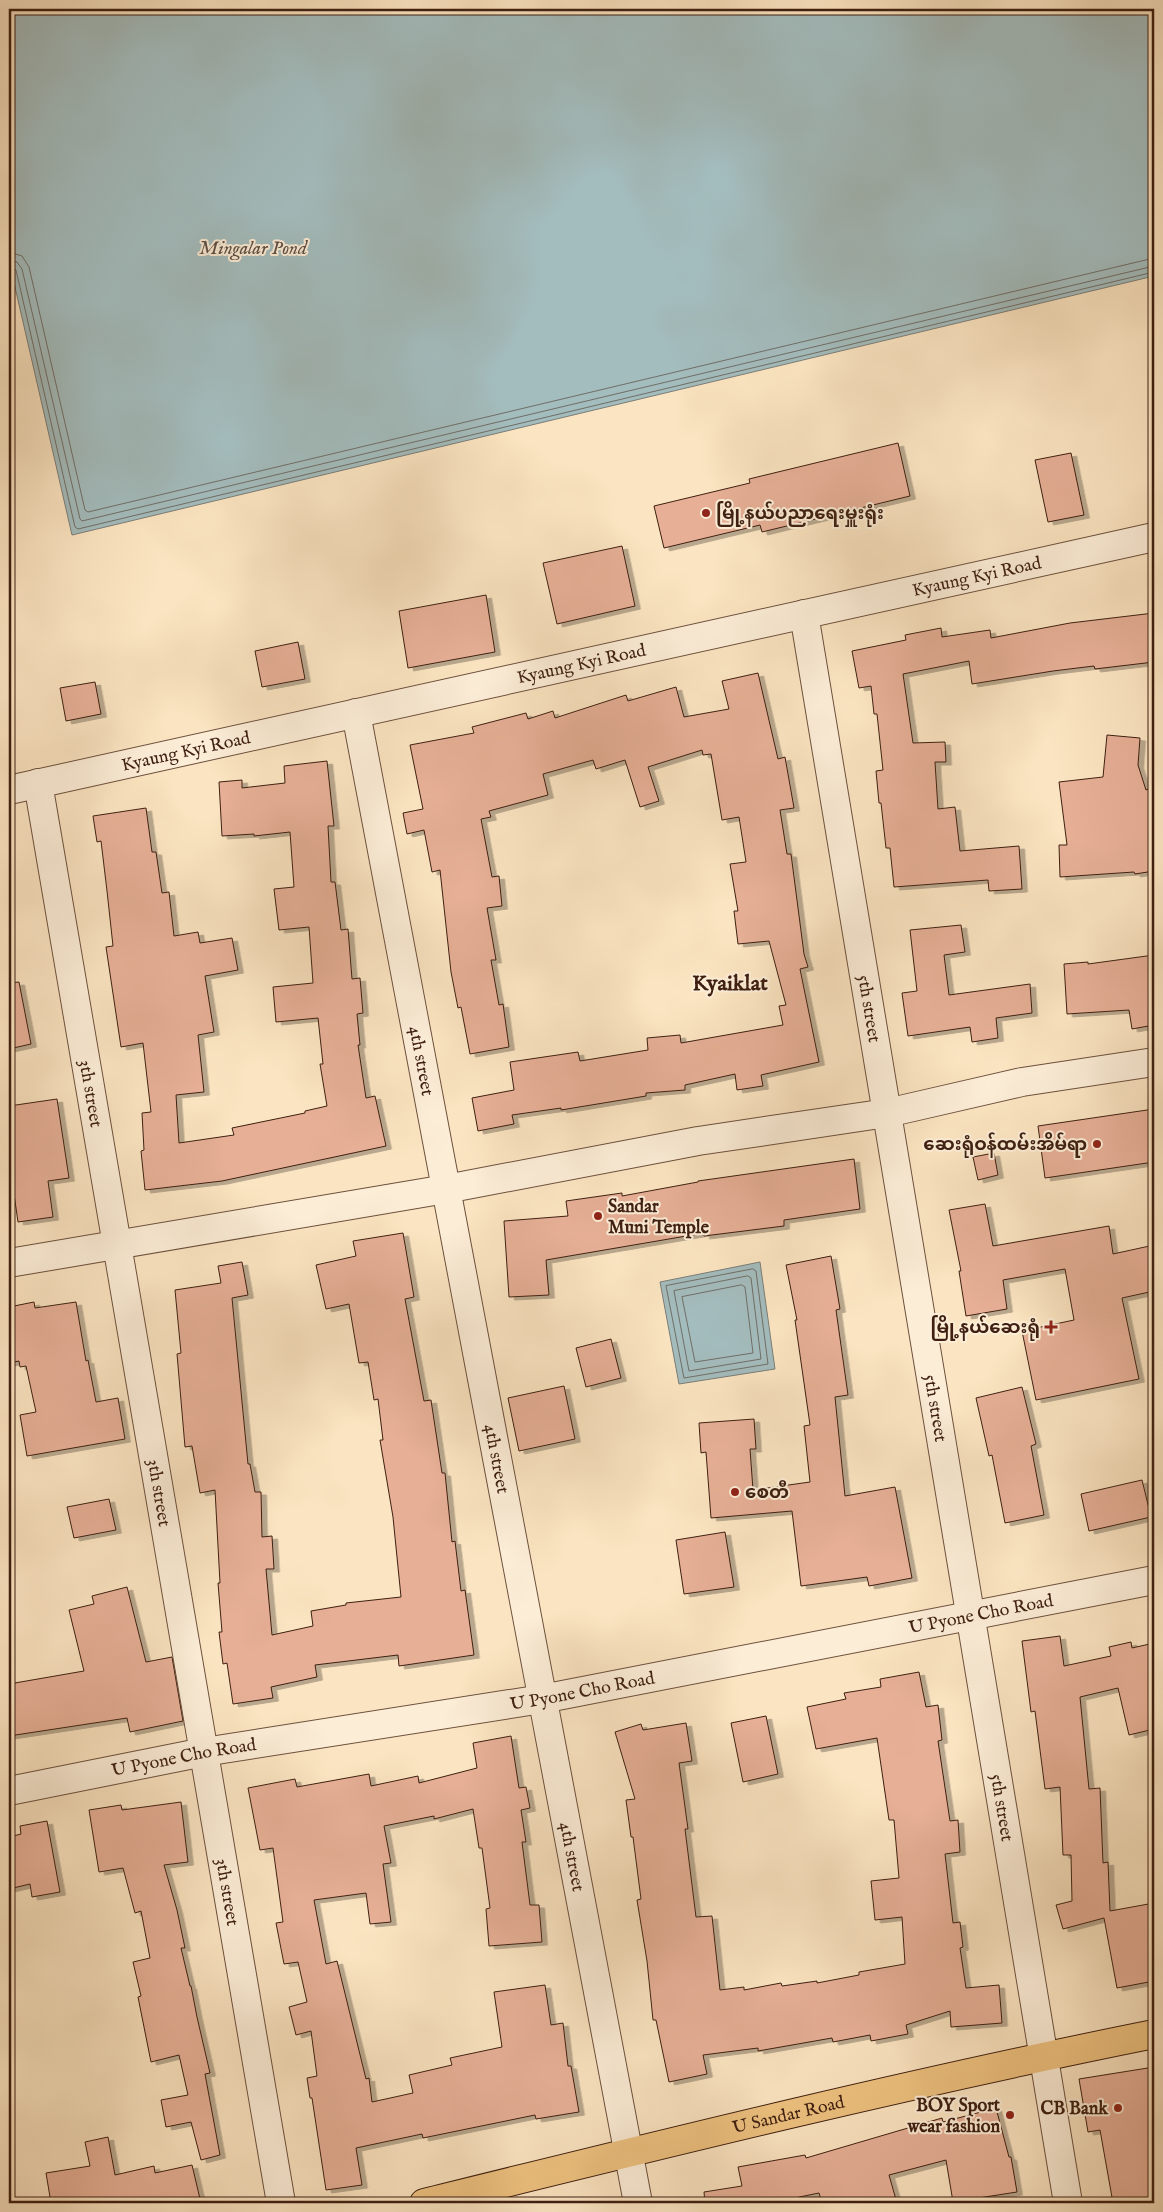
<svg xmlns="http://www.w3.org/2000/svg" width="1163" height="2212" font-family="'IM FELL English','Noto Sans Myanmar',serif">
<defs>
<filter id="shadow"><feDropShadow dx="5.5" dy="3" stdDeviation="0" flood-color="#0004"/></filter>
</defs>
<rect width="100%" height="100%" fill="#fbe4c1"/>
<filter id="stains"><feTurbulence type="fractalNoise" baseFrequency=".004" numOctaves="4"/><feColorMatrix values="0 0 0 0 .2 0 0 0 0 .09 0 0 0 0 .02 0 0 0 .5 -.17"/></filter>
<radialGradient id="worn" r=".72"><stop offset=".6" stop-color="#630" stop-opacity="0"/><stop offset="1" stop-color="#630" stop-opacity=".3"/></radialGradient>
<!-- water -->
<path fill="#a3bcbd" stroke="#7b7d78" d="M 9,9 L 1154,9 L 1154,276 L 72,535 L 9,261 Z
M 760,1262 L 775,1369 L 679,1384 L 660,1282 Z"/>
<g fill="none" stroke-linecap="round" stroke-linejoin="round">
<!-- shore -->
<path stroke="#706e67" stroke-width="1" d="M 9,252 L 22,256 L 29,267 L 85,510 L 88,512 L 1154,258
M 9,260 L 17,262 L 22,269 L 80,519 L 82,521 L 1154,266
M 9,266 L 13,267 L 16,270 L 75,527 L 78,529 L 1154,272
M 753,1269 L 756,1271 L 768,1364 L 684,1378 L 666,1286 Z
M 748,1276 L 751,1278 L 761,1359 L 689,1371 L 674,1291 Z
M 742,1285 L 745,1287 L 753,1353 L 695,1362 L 682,1297 Z"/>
</g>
<!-- building -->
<path fill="#e6af96" stroke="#3e1f11" filter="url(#shadow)" d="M 898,443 L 910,496 L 762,532 L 760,525 L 664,548 L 654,506 L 750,483 L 749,479 Z
M 1071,453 L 1084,515 L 1048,522 L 1035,460 Z
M 622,546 L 635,606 L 557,624 L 543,563 Z
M 486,595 L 495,652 L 408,668 L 399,611 Z
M 1154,613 L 1154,662 L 1095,669 L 1094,666 L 1053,671 L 972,684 L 969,661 L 903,674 L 913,743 L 945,742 L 946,762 L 935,762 L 938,809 L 955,807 L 960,851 L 1019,846 L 1022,889 L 989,891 L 988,880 L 894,887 L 890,848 L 886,848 L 881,803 L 879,803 L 876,771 L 883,770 L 877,714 L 874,714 L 871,686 L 859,688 L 852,651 L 906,640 L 905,635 L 941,628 L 942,637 L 990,630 L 991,638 L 1070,623 Z
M 298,642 L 305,679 L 262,687 L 255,651 Z
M 758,673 L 778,759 L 785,757 L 794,808 L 780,810 L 787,854 L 791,854 L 804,954 L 808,967 L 800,969 L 819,1062 L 761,1075 L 763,1086 L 737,1090 L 735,1074 L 685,1085 L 685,1090 L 646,1093 L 646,1096 L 561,1110 L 561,1108 L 512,1115 L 514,1124 L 478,1131 L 472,1098 L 514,1090 L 510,1062 L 578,1052 L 580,1061 L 648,1050 L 647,1038 L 680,1035 L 681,1043 L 783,1025 L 779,1006 L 786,1005 L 769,941 L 738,944 L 734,911 L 738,911 L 730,864 L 746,862 L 739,817 L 722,820 L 711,754 L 703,755 L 702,750 L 648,767 L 659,801 L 640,807 L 625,760 L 596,769 L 593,760 L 543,774 L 548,795 L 489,811 L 491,817 L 481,819 L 492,877 L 499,876 L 502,906 L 487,908 L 496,960 L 491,960 L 499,1005 L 503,1004 L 509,1047 L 470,1054 L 461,1007 L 458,1008 L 451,972 L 440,870 L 432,872 L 424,830 L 407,834 L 403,813 L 423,809 L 410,745 L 474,733 L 472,727 L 526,713 L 528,719 L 553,711 L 555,718 L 626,695 L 628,701 L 676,687 L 684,717 L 729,709 L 722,681 Z
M 95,682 L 101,714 L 66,721 L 60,688 Z
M 1107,735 L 1140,738 L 1138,765 L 1146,790 L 1148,789 L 1154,808 L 1154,871 L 1135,874 L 1134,872 L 1060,877 L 1059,845 L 1067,845 L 1059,782 L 1103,777 Z
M 327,761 L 334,826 L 328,826 L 331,882 L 335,882 L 341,930 L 348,929 L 352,979 L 360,978 L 363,1013 L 357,1014 L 360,1045 L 358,1045 L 366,1098 L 375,1096 L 386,1146 L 222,1181 L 145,1190 L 141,1151 L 144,1150 L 142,1113 L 151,1112 L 143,1043 L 121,1047 L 106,947 L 113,946 L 107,891 L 101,841 L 97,842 L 93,816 L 146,808 L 152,852 L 156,852 L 162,893 L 169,892 L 174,936 L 198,932 L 200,943 L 232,938 L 238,970 L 205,976 L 214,1032 L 198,1035 L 204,1092 L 176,1095 L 179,1143 L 234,1135 L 232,1128 L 305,1113 L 305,1111 L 327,1106 L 320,1064 L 323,1064 L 318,1018 L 276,1022 L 273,987 L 313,983 L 309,927 L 279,930 L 274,889 L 294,887 L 290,832 L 254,836 L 254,834 L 222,836 L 219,782 L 242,780 L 242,788 L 285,783 L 284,766 Z
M 961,925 L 965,952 L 944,955 L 949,995 L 1030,984 L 1032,1013 L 996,1018 L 998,1038 L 972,1042 L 970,1027 L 908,1036 L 902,993 L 917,991 L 910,930 Z
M 1154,955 L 1154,1025 L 1132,1029 L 1129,1010 L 1067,1014 L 1064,964 L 1088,962 L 1088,964 Z
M 19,982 L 31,1044 L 9,1049 L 9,983 Z
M 57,1099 L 69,1178 L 48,1181 L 53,1217 L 18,1222 L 13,1187 L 9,1187 L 9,1106 Z
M 1154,1109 L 1154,1162 L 1045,1178 L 1038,1126 Z
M 994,1153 L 998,1175 L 978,1180 L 973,1157 Z
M 854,1159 L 860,1209 L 784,1220 L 784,1226 L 704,1236 L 704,1233 L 546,1260 L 549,1295 L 509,1297 L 504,1221 L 568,1216 L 566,1201 L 622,1193 L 622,1196 L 698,1182 L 698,1181 Z
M 985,1204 L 993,1246 L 1109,1226 L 1113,1254 L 1154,1245 L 1154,1291 L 1122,1298 L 1139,1379 L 1036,1400 L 1022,1331 L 1074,1320 L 1065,1269 L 1003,1280 L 1007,1309 L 966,1316 L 959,1271 L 961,1271 L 949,1210 Z
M 403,1233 L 414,1297 L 405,1299 L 424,1401 L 431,1400 L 442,1473 L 445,1473 L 452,1542 L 455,1541 L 461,1591 L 465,1590 L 474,1655 L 399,1666 L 398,1655 L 315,1665 L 317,1677 L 271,1687 L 273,1698 L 233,1704 L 227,1663 L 223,1664 L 219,1632 L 222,1632 L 218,1583 L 220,1583 L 215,1490 L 200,1493 L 192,1446 L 185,1447 L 177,1354 L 181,1353 L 175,1290 L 221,1283 L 218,1266 L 242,1262 L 248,1295 L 232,1298 L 248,1464 L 250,1464 L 255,1492 L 261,1492 L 262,1537 L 272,1536 L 274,1569 L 266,1569 L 272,1635 L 313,1626 L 311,1611 L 346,1605 L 346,1603 L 401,1597 L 393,1517 L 380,1440 L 383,1440 L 378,1399 L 374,1400 L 368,1362 L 359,1363 L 349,1304 L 326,1309 L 316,1265 L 356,1256 L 353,1241 Z
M 831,1256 L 840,1309 L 836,1310 L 848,1395 L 835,1397 L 845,1496 L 895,1487 L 912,1578 L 869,1586 L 867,1577 L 801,1586 L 792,1511 L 711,1518 L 706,1452 L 701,1453 L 699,1423 L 754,1419 L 756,1449 L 750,1449 L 753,1490 L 810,1482 L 804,1426 L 810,1425 L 795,1320 L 797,1320 L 786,1265 Z
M 34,1302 L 35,1308 L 76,1302 L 86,1361 L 88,1360 L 96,1402 L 118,1398 L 125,1439 L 27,1456 L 20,1415 L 36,1412 L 26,1366 L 20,1367 L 19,1361 L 9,1363 L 9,1307 Z
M 611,1339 L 621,1378 L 586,1387 L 576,1348 Z
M 564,1386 L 575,1439 L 519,1451 L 508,1398 Z
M 1022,1387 L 1036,1444 L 1031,1446 L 1044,1515 L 1005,1523 L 992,1455 L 989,1456 L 976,1398 Z
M 1142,1480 L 1151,1517 L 1089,1531 L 1081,1494 Z
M 109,1499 L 116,1530 L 74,1538 L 67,1507 Z
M 725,1532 L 734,1587 L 684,1594 L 676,1540 Z
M 127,1587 L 146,1662 L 172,1657 L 183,1721 L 130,1732 L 127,1718 L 9,1736 L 9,1684 L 84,1671 L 69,1610 L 94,1604 L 92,1596 Z
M 1060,1636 L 1064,1666 L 1111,1656 L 1109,1647 L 1131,1642 L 1132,1648 L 1154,1643 L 1154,1729 L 1129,1735 L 1118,1688 L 1080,1697 L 1089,1789 L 1100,1788 L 1103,1863 L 1108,1862 L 1110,1911 L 1154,1903 L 1154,1981 L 1117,1988 L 1104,1918 L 1063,1929 L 1056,1905 L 1072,1901 L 1071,1855 L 1063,1855 L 1060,1787 L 1045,1789 L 1035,1711 L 1031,1712 L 1022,1641 Z
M 919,1672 L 926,1707 L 938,1705 L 942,1740 L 938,1741 L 950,1821 L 958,1820 L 960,1852 L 945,1854 L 953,1923 L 960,1922 L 963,1947 L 960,1948 L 966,1988 L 999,1985 L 1002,2023 L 951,2027 L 950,2011 L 906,2025 L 908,2034 L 871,2041 L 870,2035 L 833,2042 L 832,2038 L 758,2051 L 758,2048 L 703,2055 L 707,2074 L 669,2082 L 656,2020 L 653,2020 L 647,1961 L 637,1900 L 641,1899 L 633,1837 L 631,1837 L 626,1800 L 635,1799 L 615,1732 L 641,1724 L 643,1730 L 686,1723 L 692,1761 L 679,1763 L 688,1829 L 685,1829 L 696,1917 L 712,1916 L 720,1990 L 744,1987 L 744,1990 L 781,1983 L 782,1986 L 817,1981 L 817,1983 L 859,1975 L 859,1972 L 905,1964 L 902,1917 L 875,1920 L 871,1881 L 899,1878 L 894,1820 L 889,1820 L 877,1738 L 816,1749 L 807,1707 L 846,1699 L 844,1693 L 881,1687 L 880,1679 Z
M 766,1716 L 778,1774 L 743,1782 L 731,1723 Z
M 511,1736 L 519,1788 L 526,1787 L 530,1808 L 521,1810 L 526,1842 L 522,1842 L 530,1905 L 539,1905 L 542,1942 L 489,1946 L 486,1909 L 490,1908 L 482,1848 L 479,1848 L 473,1809 L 434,1819 L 434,1816 L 384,1826 L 391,1863 L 383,1864 L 391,1922 L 370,1924 L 366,1893 L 314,1900 L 326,1964 L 337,1961 L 366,2079 L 369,2078 L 372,2102 L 413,2093 L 409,2075 L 452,2065 L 450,2058 L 502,2047 L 494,1992 L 545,1985 L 551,2025 L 563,2023 L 568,2066 L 571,2066 L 579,2112 L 536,2119 L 535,2115 L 423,2138 L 422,2134 L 356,2148 L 362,2185 L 326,2190 L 312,2098 L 310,2098 L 307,2078 L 317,2076 L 311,2031 L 296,2035 L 289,2007 L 307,2002 L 298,1962 L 284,1964 L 276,1923 L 283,1922 L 273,1848 L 260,1850 L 248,1788 L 295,1779 L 297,1787 L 369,1774 L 371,1786 L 418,1776 L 419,1783 L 477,1768 L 473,1743 Z
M 181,1802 L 188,1862 L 164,1865 L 177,1910 L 185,1948 L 181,1948 L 190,1986 L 191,1986 L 197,2017 L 210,2073 L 205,2074 L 220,2155 L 201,2160 L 191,2122 L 166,2127 L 161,2100 L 188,2095 L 179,2055 L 151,2062 L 138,1997 L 141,1996 L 133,1962 L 150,1958 L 141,1911 L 135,1913 L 123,1868 L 99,1872 L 89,1810 L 121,1805 L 122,1810 Z
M 47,1821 L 60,1892 L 32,1897 L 30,1884 L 9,1889 L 9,1837 L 21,1834 L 20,1826 Z
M 1154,2067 L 1154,2120 L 1150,2121 L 1154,2141 L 1154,2203 L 1113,2203 L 1100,2130 L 1088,2132 L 1079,2079 Z
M 996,2108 L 1009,2157 L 1011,2157 L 1017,2192 L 953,2202 L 946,2160 L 889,2175 L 897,2203 L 822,2203 L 819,2193 L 770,2203 L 705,2203 L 704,2192 L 742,2186 L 738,2167 L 805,2155 L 806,2158 L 942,2118 L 943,2122 Z
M 108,2137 L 115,2175 L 154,2166 L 155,2173 L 192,2165 L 201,2203 L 51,2203 L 46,2173 L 90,2166 L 85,2142 Z"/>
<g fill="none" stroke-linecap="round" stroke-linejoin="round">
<!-- minor casing -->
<g stroke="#6d503d" stroke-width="30">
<g id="minor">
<path id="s1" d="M 804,614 L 1068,2203"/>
<path id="s2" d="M 356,713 L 638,2203"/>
<path id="s3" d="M 38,783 L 281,2203"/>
<path id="s4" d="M 9,790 L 1154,537"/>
<path d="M 9,1263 L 446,1189 L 698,1141 L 887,1113 L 1022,1082 L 1154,1062"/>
<path id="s5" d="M 9,1791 L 204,1752 L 542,1699 L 1154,1580"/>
</g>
</g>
<!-- major casing -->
<g stroke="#3e1f11" stroke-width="30">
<g id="major">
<path id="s6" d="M 424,2203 C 667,2143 909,2083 1154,2034"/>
</g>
</g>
<!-- minor -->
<use href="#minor" stroke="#fcedd7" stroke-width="28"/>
<!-- major -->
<use href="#major" stroke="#eec280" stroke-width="28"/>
</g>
<!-- markers -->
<g fill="#8f2418" stroke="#fcedd7" stroke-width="2">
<circle cx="706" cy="513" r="5"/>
<circle cx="1097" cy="1144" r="5"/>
<circle cx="598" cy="1216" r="5"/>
<path d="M1048.5 1319.5h5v5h5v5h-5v5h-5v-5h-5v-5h5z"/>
<circle cx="735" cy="1492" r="5"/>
<circle cx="1118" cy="2108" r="5"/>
<circle cx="1010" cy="2115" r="5"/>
</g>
<g text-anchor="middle" stroke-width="4" stroke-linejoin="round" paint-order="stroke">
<!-- poi labels -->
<g font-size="18" font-weight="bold" fill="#3e1f11" stroke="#fcedd7" text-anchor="end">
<text x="716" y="519" text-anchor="start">မြို့နယ်ပညာရေးမှူးရုံး</text>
<text x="1087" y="1150">ဆေးရုံဝန်ထမ်းအိမ်ရာ</text>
<text x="608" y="1212" text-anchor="start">Sandar<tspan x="608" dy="21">Muni Temple</tspan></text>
<text x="1040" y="1333">မြို့နယ်ဆေးရုံ</text>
<text x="745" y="1498" text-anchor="start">စေတီ</text>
<text x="1000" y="2111">BOY Sport<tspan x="1000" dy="21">wear fashion</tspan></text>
<text x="1108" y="2114">CB Bank</text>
</g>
<!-- street labels -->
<g font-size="18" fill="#3e1f11" stroke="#fcedd7">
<text dy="6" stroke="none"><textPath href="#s4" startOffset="991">Kyaung Kyi Road</textPath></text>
<text dy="6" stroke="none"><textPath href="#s4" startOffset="586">Kyaung Kyi Road</textPath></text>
<text dy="6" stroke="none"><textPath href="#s4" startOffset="181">Kyaung Kyi Road</textPath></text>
<text dy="6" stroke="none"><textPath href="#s1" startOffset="400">5th street</textPath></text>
<text dy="6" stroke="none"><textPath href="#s2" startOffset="354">4th street</textPath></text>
<text dy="6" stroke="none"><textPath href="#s3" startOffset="315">3th street</textPath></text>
<text dy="6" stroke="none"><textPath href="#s1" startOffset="805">5th street</textPath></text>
<text dy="6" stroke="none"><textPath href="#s2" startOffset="759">4th street</textPath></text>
<text dy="6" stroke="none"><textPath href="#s3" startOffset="720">3th street</textPath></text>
<text dy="6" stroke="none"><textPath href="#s5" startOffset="988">U Pyone Cho Road</textPath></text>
<text dy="6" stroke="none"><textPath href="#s5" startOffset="582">U Pyone Cho Road</textPath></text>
<text dy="6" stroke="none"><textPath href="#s5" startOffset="178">U Pyone Cho Road</textPath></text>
<text dy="6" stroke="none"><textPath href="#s1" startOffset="1210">5th street</textPath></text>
<text dy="6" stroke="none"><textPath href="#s2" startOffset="1164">4th street</textPath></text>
<text dy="6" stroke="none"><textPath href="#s3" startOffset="1125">3th street</textPath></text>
<text dy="6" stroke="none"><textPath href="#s6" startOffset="375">U Sandar Road</textPath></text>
</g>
<!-- water labels -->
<g font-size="19" font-style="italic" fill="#5c4e45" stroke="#fcedd7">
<text x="253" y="254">Mingalar Pond</text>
</g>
<!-- district labels -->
<g font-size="22" font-weight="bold" fill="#3e1f11" stroke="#fcedd7">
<text x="730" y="990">Kyaiklat</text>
</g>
</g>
<!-- margin -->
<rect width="1163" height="2212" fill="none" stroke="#fbe4c1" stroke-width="30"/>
<rect x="10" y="10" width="1143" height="2192" fill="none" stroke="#3e1f11" stroke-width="2.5"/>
<rect x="15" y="15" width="1133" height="2182" fill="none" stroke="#3e1f11"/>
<rect width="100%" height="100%" filter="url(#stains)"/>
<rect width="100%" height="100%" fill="url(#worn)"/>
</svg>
